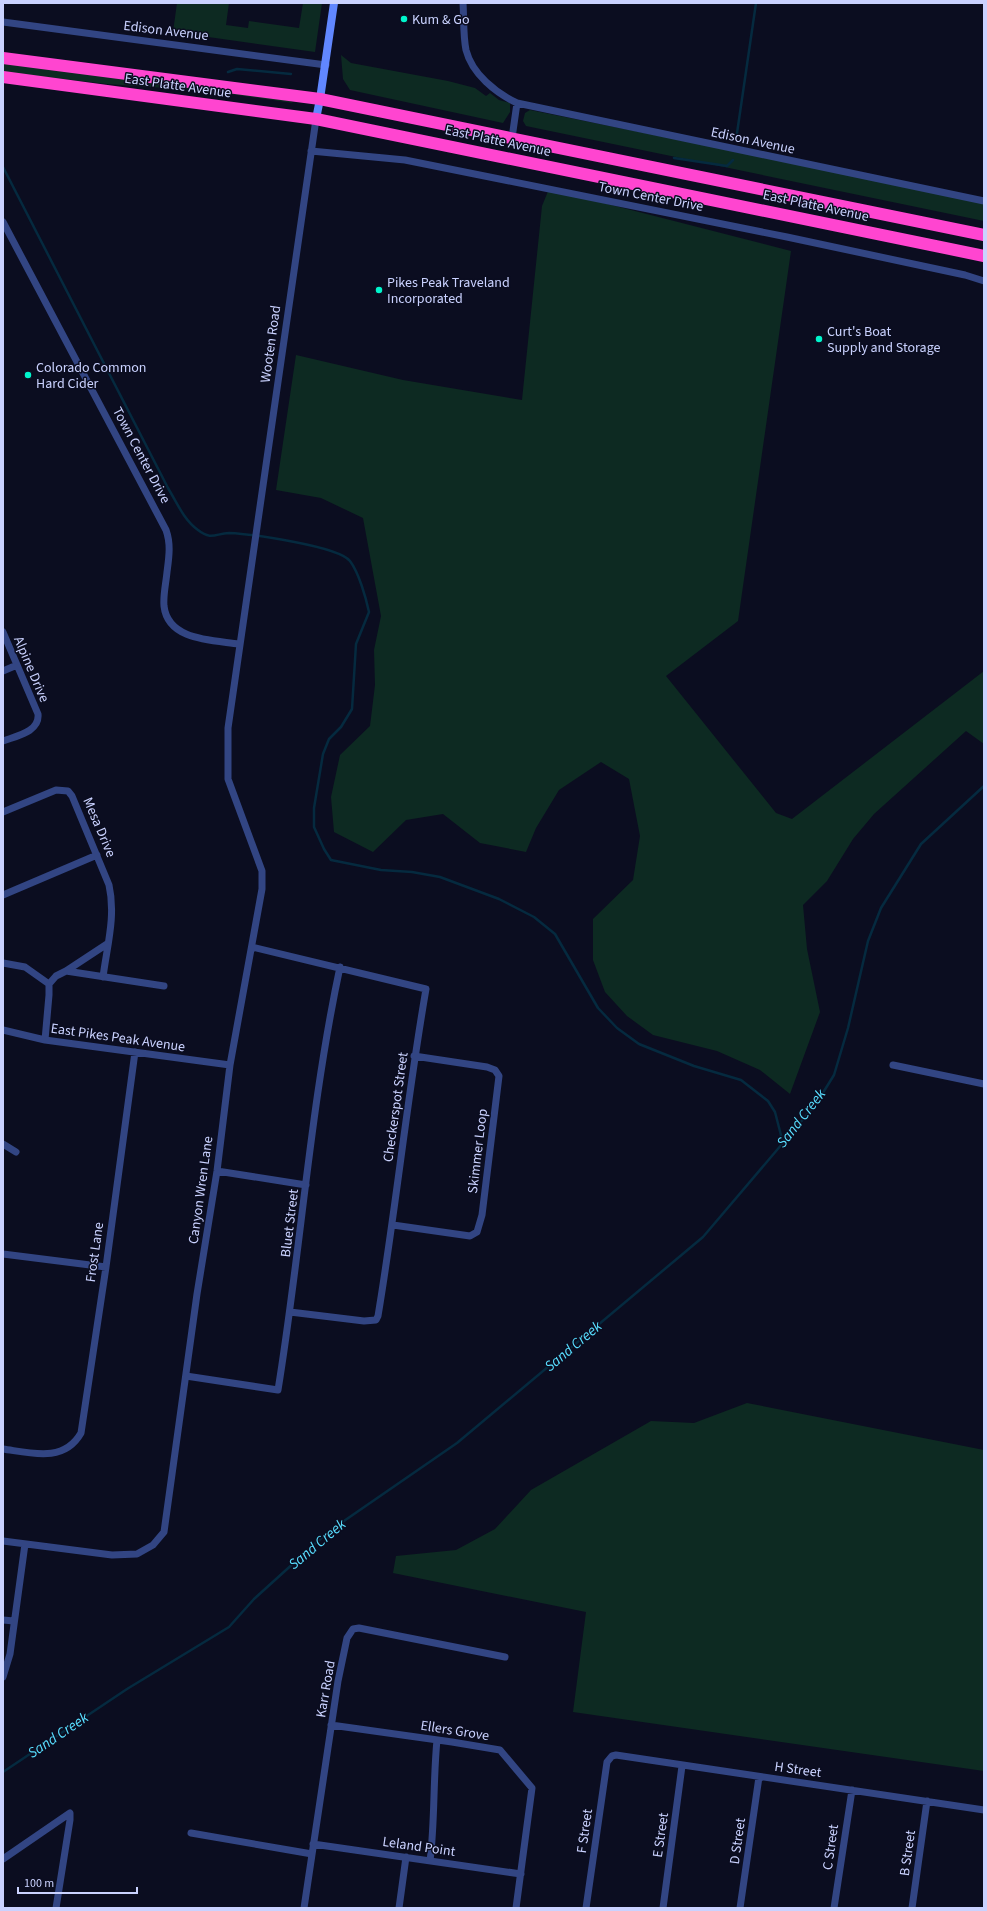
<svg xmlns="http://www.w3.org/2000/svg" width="987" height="1911" font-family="'Source Sans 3',sans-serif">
<rect width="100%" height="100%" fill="#0b0d20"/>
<!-- green -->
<path fill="#0d2a22" d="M 177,3 L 229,3 L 226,25 L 248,28 L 249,21 L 299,28 L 303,3 L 322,3 L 315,52 L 173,32 Z
M 341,55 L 351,63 L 448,81 L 475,88 L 486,96 L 490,93 L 499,100 L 510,103 L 510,112 L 503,123 L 350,90 L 343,79 Z
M 3,61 L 287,99 L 293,103 L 210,91 L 107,84 L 3,72 Z
M 530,110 L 984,201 L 984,221 L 526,126 L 523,121 L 525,113 Z
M 549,189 L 791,251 L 738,621 L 666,676 L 776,813 L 792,819 L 984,671 L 984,744 L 966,731 L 874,814 L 853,839 L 827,881 L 803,905 L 807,949 L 820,1012 L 790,1094 L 760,1070 L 717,1051 L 653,1035 L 627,1016 L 605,992 L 593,960 L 593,919 L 633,880 L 640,836 L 629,779 L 601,762 L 559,790 L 536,828 L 526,852 L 480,843 L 443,814 L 406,820 L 373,852 L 334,832 L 331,797 L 340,755 L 370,726 L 375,685 L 374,650 L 381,616 L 363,518 L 321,498 L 276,490 L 296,355 L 403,380 L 522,400 L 542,206 Z
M 747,1403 L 984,1450 L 984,1771 L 573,1712 L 586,1612 L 393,1573 L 396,1556 L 456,1550 L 495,1529 L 531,1490 L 651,1421 L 694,1423 Z"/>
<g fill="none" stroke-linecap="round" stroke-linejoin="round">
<!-- stream -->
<path stroke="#052a3f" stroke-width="2.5" d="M 228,72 L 237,69 L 291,74
M 736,140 L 756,3
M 674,158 L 727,166 L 733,160
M 3,167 L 168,488 C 177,503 184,520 198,530 C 212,541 216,533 229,533 C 251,534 338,546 350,561 C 359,573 366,598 369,612 L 356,644 L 352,709 L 341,727 L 329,739 L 323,754 L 314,808 L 314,827 L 324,849 L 331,860 L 381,870 L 412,872 L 440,877 L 499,899 L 534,917 L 555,934 L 598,1008 L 617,1028 L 639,1044 L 694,1066 L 741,1080 L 768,1101 L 775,1112 L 783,1143
M 3,1772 L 127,1689 L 229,1627 L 254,1599 L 328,1532 L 457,1443 L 703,1237 L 816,1104 L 834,1075 L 848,1028 L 868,941 L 881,908 L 921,844 L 984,786"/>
<!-- street -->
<path stroke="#324583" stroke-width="7" d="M 463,3 C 464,18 463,35 466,50 C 472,74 496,93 517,103 L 984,201
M 3,22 L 326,65
M 512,138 L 517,103
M 311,151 L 405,160 L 787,237 L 965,275 L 984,281
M 3,222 L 166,530 C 171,544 169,557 167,572 C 166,583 163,595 164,606 C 168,641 213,640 239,644
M 3,632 L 38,714 C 40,732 16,736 3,741
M 3,671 L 17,665
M 3,812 L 56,790 L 68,791 L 72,796 L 109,885 C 116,916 107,946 103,977
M 3,895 L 97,855
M 252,947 L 426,989 C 407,1098 396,1208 378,1316 L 376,1320 L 364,1321 L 290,1312
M 3,963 L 25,967 L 49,984 L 56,976 L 66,971 L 164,986
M 66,971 L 107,944
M 3,1030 L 45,1040 L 230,1065
M 45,1040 L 49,995 L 49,984
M 893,1065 L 984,1084
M 3,1144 L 16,1152
M 217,1171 L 306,1185
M 393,1225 L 470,1236 L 477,1232 L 482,1215 L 499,1076 L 495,1070 L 487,1067 L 414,1056
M 3,1254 L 106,1267
M 186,1376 L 278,1390 C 301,1249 310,1107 340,967
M 3,1449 C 31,1453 64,1463 81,1433 L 106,1267 L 135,1052
M 3,1541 L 112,1555 L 137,1554 L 153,1545 L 164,1532 L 197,1294 L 217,1171 L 230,1065 L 262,889 L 262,871 L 228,779 L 228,728 L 316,119
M 3,1620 L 14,1621
M 3,1677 L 10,1654 L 25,1544
M 331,1725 L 452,1742 L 500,1750 L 532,1788 L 516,1908
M 191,1833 L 312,1854
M 313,1844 L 521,1874
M 3,1859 L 70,1813 L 70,1820 L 56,1908
M 430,1861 C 435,1821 433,1780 437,1740
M 304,1908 L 338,1681 L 347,1638 L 353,1629 L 359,1628 L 505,1657
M 399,1908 L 406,1857
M 586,1908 L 607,1762 L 612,1756 L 616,1755 L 984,1810
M 663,1908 L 682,1766
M 740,1908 L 759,1777
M 834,1908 L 852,1790
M 912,1908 L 927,1801"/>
<!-- secondary -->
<path stroke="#6187ff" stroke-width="8" d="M 316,119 L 320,99 L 334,3"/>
<!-- highway -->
<path stroke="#ff45d0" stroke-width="12" d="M 3,58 L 320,99 L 984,235
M 3,77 L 316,119 L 984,256"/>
</g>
<!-- markers -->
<g fill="#00f5cc" stroke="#0b0d20" stroke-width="1.5">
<circle cx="404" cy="19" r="4"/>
<circle cx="379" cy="290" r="4"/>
<circle cx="819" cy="339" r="4"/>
<circle cx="28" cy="375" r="4"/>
</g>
<g text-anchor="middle" stroke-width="3" stroke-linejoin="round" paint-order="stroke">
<!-- poi labels -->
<g font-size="14" fill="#cad2ff" stroke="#0b0d20" text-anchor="start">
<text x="412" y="24">Kum &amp; Go</text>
<text x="387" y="287">Pikes Peak Traveland<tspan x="387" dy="16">Incorporated</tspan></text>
<text x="827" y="336">Curt's Boat<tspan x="827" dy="16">Supply and Storage</tspan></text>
<text x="36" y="372">Colorado Common<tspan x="36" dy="16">Hard Cider</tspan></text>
</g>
<!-- street labels -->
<g font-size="14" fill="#cad2ff" stroke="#0b0d20">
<text transform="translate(166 30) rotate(7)" y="5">Edison Avenue</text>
<text transform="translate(178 85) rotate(8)" y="5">East Platte Avenue</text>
<text transform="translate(498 140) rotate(12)" y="5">East Platte Avenue</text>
<text transform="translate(753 140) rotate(12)" y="5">Edison Avenue</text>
<text transform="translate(651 196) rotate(11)" y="5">Town Center Drive</text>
<text transform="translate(816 205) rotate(12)" y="5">East Platte Avenue</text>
<text transform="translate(270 344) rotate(-82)" y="5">Wooten Road</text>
<text transform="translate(142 455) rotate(62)" y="5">Town Center Drive</text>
<text transform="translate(32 669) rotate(67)" y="5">Alpine Drive</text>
<text transform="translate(100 827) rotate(67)" y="5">Mesa Drive</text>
<text transform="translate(118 1037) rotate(8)" y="5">East Pikes Peak Avenue</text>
<text transform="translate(395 1107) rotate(-82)" y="5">Checkerspot Street</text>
<text transform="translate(477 1151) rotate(-83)" y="5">Skimmer Loop</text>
<text transform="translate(200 1190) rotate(-82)" y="5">Canyon Wren Lane</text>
<text transform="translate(289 1223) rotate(-83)" y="5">Bluet Street</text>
<text transform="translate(94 1252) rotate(-82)" y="5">Frost Lane</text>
<text transform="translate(325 1689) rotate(-80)" y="5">Karr Road</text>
<text transform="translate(455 1730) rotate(9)" y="5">Ellers Grove</text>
<text transform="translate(798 1769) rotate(8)" y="5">H Street</text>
<text transform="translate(584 1831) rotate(-82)" y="5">F Street</text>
<text transform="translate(660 1835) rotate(-82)" y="5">E Street</text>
<text transform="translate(737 1841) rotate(-82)" y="5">D Street</text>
<text transform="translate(419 1846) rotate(8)" y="5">Leland Point</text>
<text transform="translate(830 1847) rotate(-82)" y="5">C Street</text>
<text transform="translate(907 1853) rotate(-82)" y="5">B Street</text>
</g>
<!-- water labels -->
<g font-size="15" font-style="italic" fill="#58deff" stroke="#0b0d20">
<text transform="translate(801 1118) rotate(-52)" y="5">Sand Creek</text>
<text transform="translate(573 1346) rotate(-40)" y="5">Sand Creek</text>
<text transform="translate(317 1544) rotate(-40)" y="5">Sand Creek</text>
<text transform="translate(58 1735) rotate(-34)" y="5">Sand Creek</text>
</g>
</g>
<!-- border -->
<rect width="987" height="1911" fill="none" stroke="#cad2ff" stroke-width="8"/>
<!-- scale -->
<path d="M18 1887v6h119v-6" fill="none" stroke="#cad2ff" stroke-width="2"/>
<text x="24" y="1887" font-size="12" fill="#cad2ff" stroke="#0b0d20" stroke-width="3" paint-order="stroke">100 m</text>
</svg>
